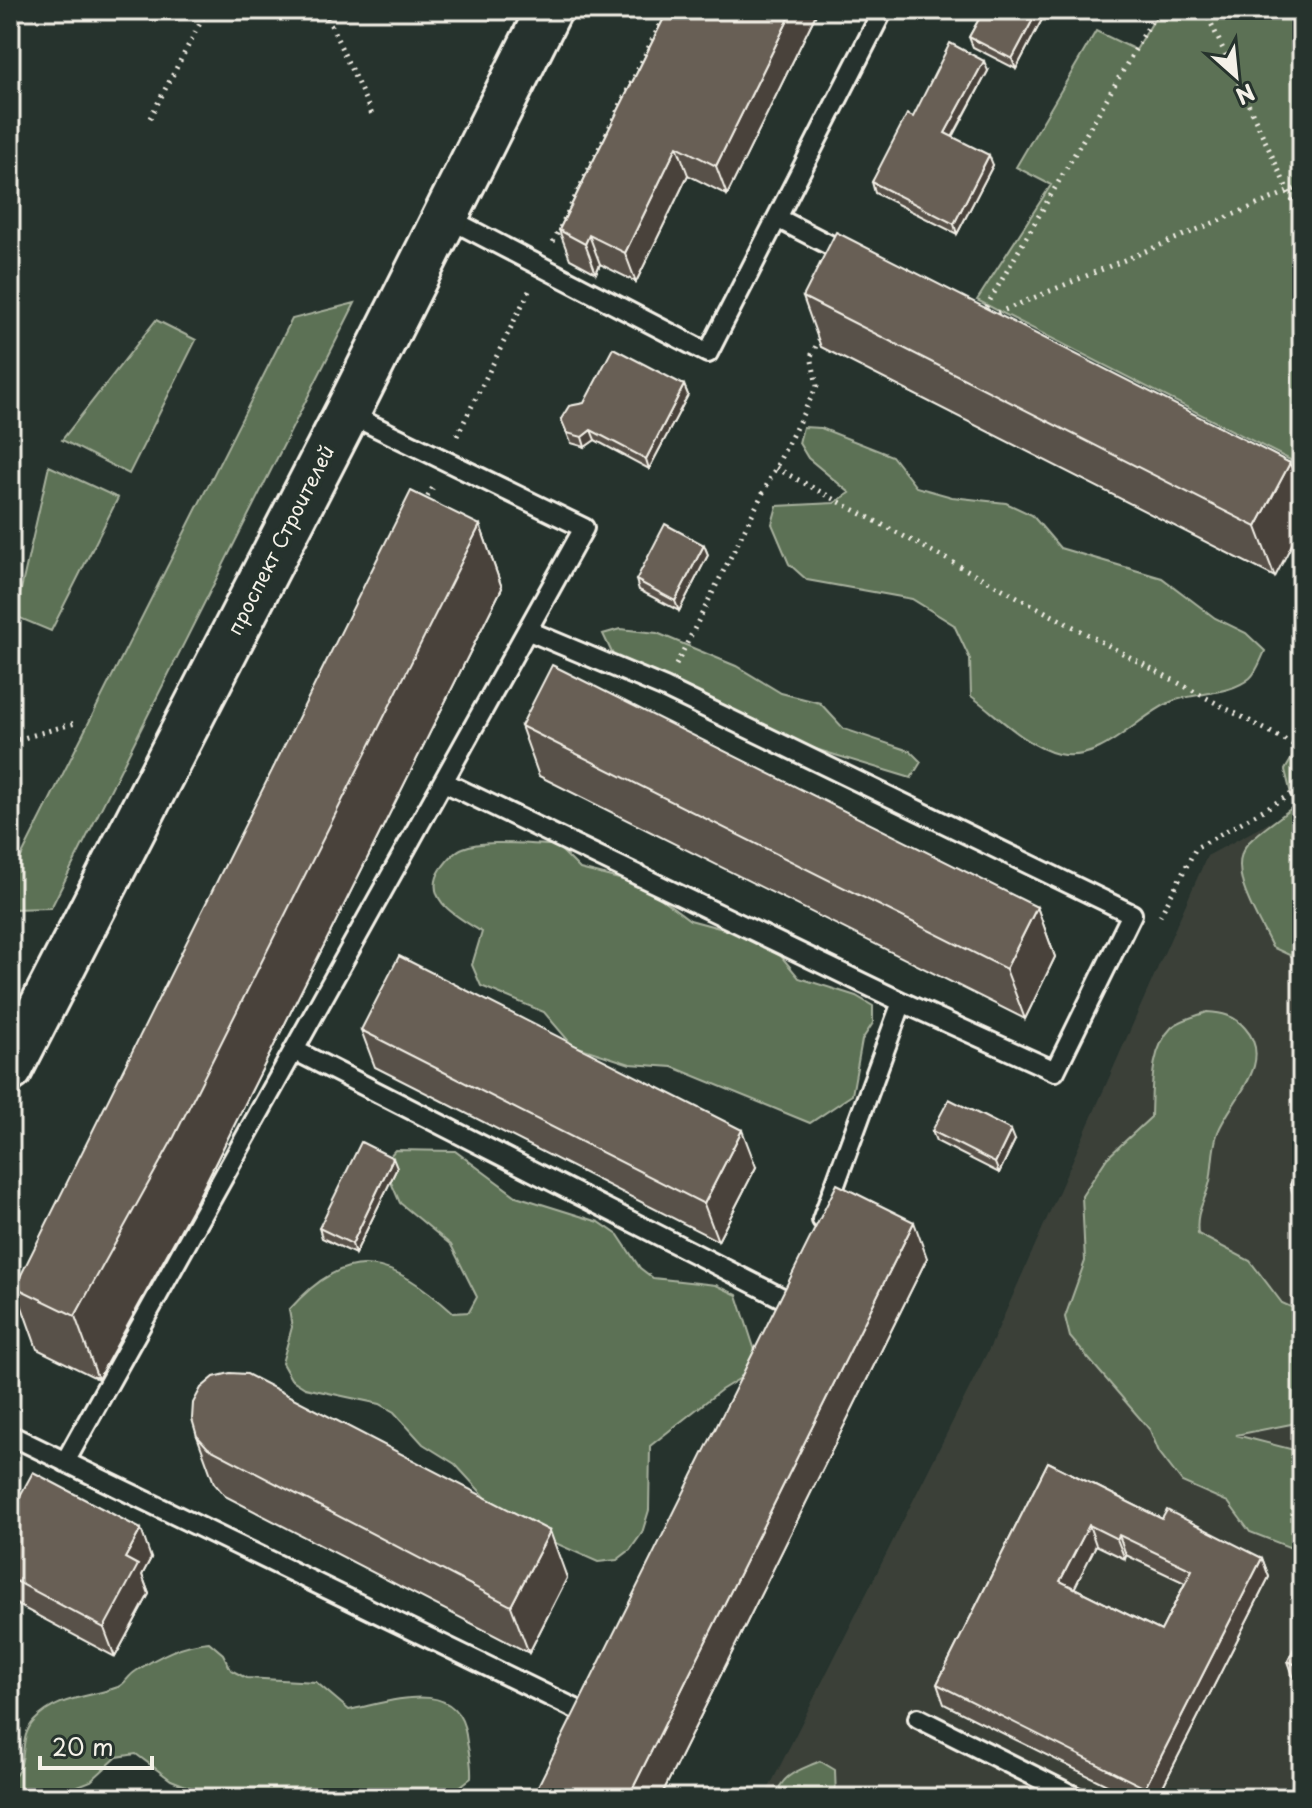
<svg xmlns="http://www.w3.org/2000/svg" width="1312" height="1808" font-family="'Playpen Sans',sans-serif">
<rect width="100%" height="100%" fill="#26332d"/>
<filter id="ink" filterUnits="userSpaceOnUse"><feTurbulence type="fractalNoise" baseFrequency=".0125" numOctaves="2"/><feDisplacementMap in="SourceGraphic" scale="16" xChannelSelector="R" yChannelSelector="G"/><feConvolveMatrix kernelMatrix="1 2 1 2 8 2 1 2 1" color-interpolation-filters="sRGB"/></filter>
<g filter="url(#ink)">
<!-- built -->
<path fill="#3a4039" d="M 1302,805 L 1302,1798 L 764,1798 L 991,1345 L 1207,856 Z"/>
<!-- green -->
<path fill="#5b7154" stroke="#a8b19e" stroke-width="2" d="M 1160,10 L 1302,10 L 1302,466 L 977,300 L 1051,185 L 1016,167 L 1096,31 L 1136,50 Z
M 355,303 L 51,908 L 10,909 L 10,879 L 292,319 Z
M 156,320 L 196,340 L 129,474 L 62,440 Z
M 803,427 L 821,428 L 892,456 L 916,487 L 952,497 L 1006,503 L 1032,515 L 1060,548 L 1162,578 L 1215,618 L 1246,633 L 1265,651 C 1261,659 1257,672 1250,678 C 1230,695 1197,692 1173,701 C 1136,716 1103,764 1058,754 C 1027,747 996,714 971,696 L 970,659 L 954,625 L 912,599 L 807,580 L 789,564 L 772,524 L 777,506 L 834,503 L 850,493 L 808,458 L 799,443 Z
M 49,466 L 118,498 L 51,631 L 15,616 Z
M 620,629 L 657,633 L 736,666 L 781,693 L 820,703 L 844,729 L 910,751 L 921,762 L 911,778 L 713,718 L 613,655 L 603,634 Z
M 1302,741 L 1302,961 L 1272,947 C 1260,921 1223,868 1249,842 C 1262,829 1280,818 1294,806 L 1285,770 Z
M 556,845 L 580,869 L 643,885 L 690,920 L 760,939 L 776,950 L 799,978 L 856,996 L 873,1006 L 873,1023 L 862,1040 L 852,1095 L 810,1123 L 673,1067 L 630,1064 L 572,1045 L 544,1012 L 481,986 L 472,965 L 482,932 C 460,918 421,900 441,869 C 446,862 454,851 463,848 C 485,839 532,845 556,845 Z
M 1207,1012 C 1222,1013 1234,1015 1245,1028 C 1276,1063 1231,1099 1218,1132 C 1212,1147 1213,1166 1210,1181 C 1205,1203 1195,1210 1198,1234 L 1250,1261 L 1282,1303 L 1302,1312 L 1302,1418 L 1291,1424 L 1236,1435 L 1302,1452 L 1302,1552 L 1250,1532 L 1228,1502 L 1182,1482 L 1159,1452 L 1150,1430 L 1070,1337 L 1065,1317 L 1085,1261 L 1082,1196 L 1107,1158 L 1151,1117 C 1152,1088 1150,1049 1172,1027 C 1180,1020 1196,1016 1207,1012 Z
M 395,1150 L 455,1151 L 516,1196 L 599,1222 L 618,1235 L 640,1268 L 653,1278 L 716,1285 L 737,1295 L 760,1366 L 721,1390 L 650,1446 L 649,1510 L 642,1533 L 630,1550 L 617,1560 L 598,1562 L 508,1522 L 455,1464 L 423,1444 L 394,1412 L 380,1404 L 305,1388 L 291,1379 L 282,1363 L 292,1327 L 289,1310 C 349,1242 392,1258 453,1313 L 469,1312 L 477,1297 L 451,1245 L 400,1203 L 383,1164 Z
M 209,1642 L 223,1654 L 231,1670 L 246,1678 L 316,1682 L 349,1710 C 390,1702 457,1676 466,1735 C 468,1751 472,1761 471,1778 L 445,1798 L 216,1798 L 171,1780 L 136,1754 L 117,1757 L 91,1781 L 70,1789 L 63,1798 L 10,1798 L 10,1780 C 31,1765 16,1740 34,1721 C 58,1696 88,1698 118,1687 C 125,1684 129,1675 136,1671 C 159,1656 182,1644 209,1642 Z
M 820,1761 L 835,1770 L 836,1798 L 776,1798 C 780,1774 801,1770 820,1761 Z"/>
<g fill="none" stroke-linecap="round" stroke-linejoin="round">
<!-- lane casing -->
<g stroke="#f4f1e8" stroke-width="24">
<path id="lane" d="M 444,216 L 708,353 L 883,10
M 777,218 L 849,255
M 1275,471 L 1302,484
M 529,631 L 665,688 L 1132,914 L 1055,1071 L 902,1002 L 822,1220
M 444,782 L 902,1002
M 294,1050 L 792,1303
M 10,1435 L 586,1714
M 65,1462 L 584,528 L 347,413
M 918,1718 L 1078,1798"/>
</g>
<!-- secondary casing -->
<g stroke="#f4f1e8" stroke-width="50">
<path id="secondary" d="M 10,1069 L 347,413 L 549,10"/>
</g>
<!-- path -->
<path stroke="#f4f1e8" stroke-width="5" stroke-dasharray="2 6" stroke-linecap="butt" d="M 324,10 L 374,119
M 1205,10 L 1302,221
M 150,118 L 207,10
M 553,242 L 667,10
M 982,314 L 1158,10
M 990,316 L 1302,186
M 457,436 L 529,291
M 776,468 L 1302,749
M 424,504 L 434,485
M 676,665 L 817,386 L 811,356 L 821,336
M 10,742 L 75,723
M 1160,916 L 1196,848 L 1302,788"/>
<!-- lane -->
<use href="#lane" stroke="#26332d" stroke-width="18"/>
<!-- secondary -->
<use href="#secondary" stroke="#26332d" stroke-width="44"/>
</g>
<!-- wall -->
<path fill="#595148" stroke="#f4f1e8" stroke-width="2" fill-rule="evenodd" d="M 668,10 L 818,10 L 727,195 L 688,175 L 636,282 L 600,264 L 596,273 L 570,259 L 559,230 Z
M 984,10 L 1047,10 L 1016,69 L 973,47 L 969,37 Z
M 988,71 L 953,137 L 993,165 L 957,234 L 875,193 L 872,182 L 913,117 Z
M 803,297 L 1290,463 L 1275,577 L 821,347 Z
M 684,385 L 688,395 L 649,469 L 595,440 L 585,447 L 571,443 L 561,419 Z
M 480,525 L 502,588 L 197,1200 L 98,1379 L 37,1349 L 15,1287 Z
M 704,545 L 708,555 L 679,611 L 639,590 L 636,580 Z
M 521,726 L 1037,907 L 1055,957 L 1025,1019 L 539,776 Z
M 361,1030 L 756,1167 L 718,1241 L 375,1067 Z
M 932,1131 L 1015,1140 L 999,1173 L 936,1141 Z
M 1302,1160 L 1302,1220 L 1290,1185 Z
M 397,1168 L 355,1254 L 322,1238 L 319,1228 Z
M 927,1258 L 660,1798 L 541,1798 L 537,1788 Z
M 197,1436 L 567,1578 L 529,1653 L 225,1496 L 214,1483 Z
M 1048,1462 L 1162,1519 L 1262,1558 L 1269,1577 L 1157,1798 L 1133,1798 L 944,1704 L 937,1684 ZM 1096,1545 L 1125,1559 L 1126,1555 L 1185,1583 L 1161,1631 L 1074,1588 Z
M 10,1514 L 151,1558 L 142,1575 L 149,1594 L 115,1657 L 10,1601 Z
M 1302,1632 L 1302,1684 L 1295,1681 L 1288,1661 Z"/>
<!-- shaded-wall -->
<path fill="#49423b" stroke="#f4f1e8" stroke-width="2" d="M 793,10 L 818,10 L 727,195 L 716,166 Z
M 1038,10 L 1047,10 L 1016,69 L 1012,59 Z
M 984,61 L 988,71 L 949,143 L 945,133 Z
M 677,146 L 688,175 L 636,282 L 625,253 Z
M 989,155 L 993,165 L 957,234 L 954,224 Z
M 589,235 L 600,264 L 596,273 L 585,244 Z
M 684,385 L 688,395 L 649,469 L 646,459 Z
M 591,430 L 595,440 L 585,447 L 582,437 Z
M 1290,463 L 1302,496 L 1302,525 L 1275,577 L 1256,527 Z
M 480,525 L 502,588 L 197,1200 L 98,1379 L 75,1316 Z
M 704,545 L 708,555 L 679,611 L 675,601 Z
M 1037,907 L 1055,957 L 1025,1019 L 1006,969 Z
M 742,1130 L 756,1167 L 718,1241 L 704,1204 Z
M 1011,1130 L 1015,1140 L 999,1173 L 995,1163 Z
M 393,1158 L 397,1168 L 355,1254 L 352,1244 Z
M 914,1222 L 927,1258 L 660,1798 L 628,1798 Z
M 1089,1525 L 1096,1545 L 1068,1601 L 1060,1581 Z
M 141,1529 L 151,1558 L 142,1575 L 149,1594 L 115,1657 L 104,1628 L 125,1558 Z
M 550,1531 L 567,1578 L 529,1653 L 511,1606 Z
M 1119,1535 L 1126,1555 L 1125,1559 L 1117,1539 Z
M 1262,1558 L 1269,1577 L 1157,1798 L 1149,1798 L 1145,1788 Z"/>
<!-- building -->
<path fill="#685e54" stroke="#f4f1e8" stroke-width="2" fill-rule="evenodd" d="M 668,10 L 793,10 L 716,166 L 677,146 L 625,253 L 589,235 L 585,244 L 559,230 Z
M 984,10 L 1038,10 L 1012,59 L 969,37 Z
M 950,43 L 984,61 L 945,133 L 989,155 L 954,224 L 872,182 L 907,114 L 913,117 Z
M 836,232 L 1290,463 L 1256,527 L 803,297 Z
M 613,348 L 684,385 L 646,459 L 591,430 L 582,437 L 567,433 L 561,419 L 569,406 L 584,403 Z
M 411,491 L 480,525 L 174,1137 L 75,1316 L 15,1287 Z
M 665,524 L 704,545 L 675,601 L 636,580 Z
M 552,665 L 1037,907 L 1006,969 L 521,726 Z
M 399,956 L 742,1130 L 704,1204 L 361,1030 Z
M 949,1099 L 1011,1130 L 995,1163 L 932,1131 Z
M 361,1142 L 393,1158 L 352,1244 L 319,1228 Z
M 1302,1160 L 1302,1191 L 1290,1185 Z
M 837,1184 L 914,1222 L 628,1798 L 559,1798 L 537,1788 Z
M 230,1373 L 247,1374 L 550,1531 L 511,1606 L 208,1448 L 197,1436 L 192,1419 L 193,1403 L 201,1388 L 214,1377 Z
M 1048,1462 L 1162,1519 L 1167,1510 L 1262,1558 L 1145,1788 L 937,1684 ZM 1089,1525 L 1117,1539 L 1119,1535 L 1192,1570 L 1161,1631 L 1060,1581 Z
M 33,1472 L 141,1529 L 125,1558 L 138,1565 L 104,1628 L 10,1578 L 10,1514 Z
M 1302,1632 L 1302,1668 L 1288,1661 Z
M 1274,1794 L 1282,1798 L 1272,1798 Z"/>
</g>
<g text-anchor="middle" stroke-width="8" stroke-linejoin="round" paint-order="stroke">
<!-- street labels -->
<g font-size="20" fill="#f4f1e8" stroke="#26332d">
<text transform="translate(281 540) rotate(-63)" y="7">проспект Строителей</text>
</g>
</g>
<!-- margin -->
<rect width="1312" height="1808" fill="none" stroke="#26332d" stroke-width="40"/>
<rect x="20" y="20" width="1272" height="1768" fill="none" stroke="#f4f1e8" stroke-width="3" filter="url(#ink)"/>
<!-- north arrow -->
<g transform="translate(1236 76) rotate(153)" stroke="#26332d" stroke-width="6" paint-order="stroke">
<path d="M0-6L14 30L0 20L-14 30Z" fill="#f4f1e8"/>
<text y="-12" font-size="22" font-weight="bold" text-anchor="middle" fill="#f4f1e8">N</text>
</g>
<!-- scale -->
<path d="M40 1756v12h112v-12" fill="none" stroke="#f4f1e8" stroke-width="4"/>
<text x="52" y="1756" font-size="24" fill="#f4f1e8" stroke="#26332d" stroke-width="6" paint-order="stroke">20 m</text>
</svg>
